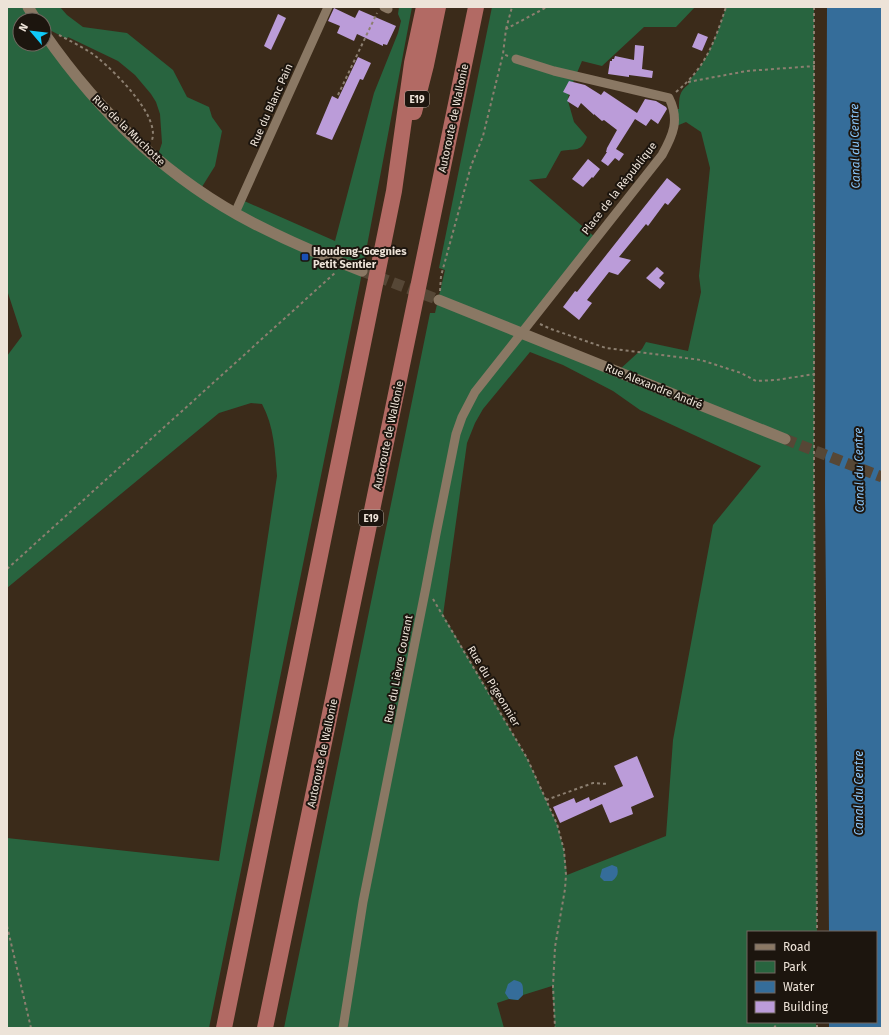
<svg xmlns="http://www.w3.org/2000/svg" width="889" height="1035" font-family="'Fira Sans',sans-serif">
<rect width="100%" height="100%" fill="#3b2b1a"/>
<!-- green -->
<path fill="#28643f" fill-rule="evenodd" d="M 7,7 L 60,7 L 67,15 L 83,27 L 127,33 L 173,70 L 187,97 L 209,107 L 212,117 L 222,131 L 215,166 L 200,190 L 235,213 L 242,200 L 335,241 L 374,93 L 398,33 L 401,21 L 398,14 L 399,7 L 412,7 L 360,283 L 209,1028 L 7,1028 L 7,838 L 219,861 L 277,476 C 275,451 274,426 262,404 L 251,403 L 219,413 L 7,588 L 7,356 L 22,336 L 7,290 ZM 20,20 L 44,20 L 44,27 L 67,39 L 68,37 L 118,61 L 135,75 L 151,94 L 156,102 L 160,114 L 162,143 L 157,158 L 62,58 L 44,33 L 44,44 L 20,44 Z
M 492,7 L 695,7 L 676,27 L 644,27 L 602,66 L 582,61 L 569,92 L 568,101 L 574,122 L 587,137 C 581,153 576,148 561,151 L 546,178 L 529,180 L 596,238 L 522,333 L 618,371 L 642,349 L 646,342 L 688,351 L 701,292 L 699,276 L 710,168 L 701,132 L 686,122 L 674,127 L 674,109 L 679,109 C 679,98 679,91 689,84 L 688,82 C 708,61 717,35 726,7 L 814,7 L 815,299 L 814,450 L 817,932 L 748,932 L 748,1022 L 816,1022 L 816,1028 L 555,1028 L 552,986 L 523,995 L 518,1000 L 509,999 L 497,1003 L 504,1028 L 284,1028 L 430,313 L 435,313 L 445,270 L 439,268 ZM 530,352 L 563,365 L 613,391 L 640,410 L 761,466 L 713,525 L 673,740 L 666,836 L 567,875 L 564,850 L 557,824 L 527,758 L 443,615 L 467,443 L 475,423 L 483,409 Z"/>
<!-- water -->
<path fill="#356d9a" d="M 827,7 L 882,7 L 882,1028 L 829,1028 L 829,1022 L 876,1022 L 876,932 L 829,932 L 825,495 Z
M 612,865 L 617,867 C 619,874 617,877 612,881 L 604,881 L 600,877 L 602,869 Z
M 514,980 C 524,982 523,985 523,995 L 518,1000 L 509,999 L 505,993 L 508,984 Z"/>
<!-- building -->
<path fill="#bb9cd9" d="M 334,8 L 355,18 L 359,10 L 396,26 L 387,45 L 383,44 L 383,46 L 357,34 L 354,41 L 337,33 L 340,26 L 328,21 Z
M 278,14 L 286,18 L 271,50 L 264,46 Z
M 698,33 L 708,37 L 702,51 L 692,47 Z
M 635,45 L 644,46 L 642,69 L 653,71 L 652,78 L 629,75 L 629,77 L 608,74 L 610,61 L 612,61 L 612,59 L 614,59 L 615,56 L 634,60 Z
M 358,57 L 371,63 L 363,80 L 360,79 L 332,140 L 316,134 L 332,96 L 338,99 Z
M 569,81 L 585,85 L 601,95 L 604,91 L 637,113 L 645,99 L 656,101 L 666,107 L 667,109 L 658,124 L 651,119 L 646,126 L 635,119 L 616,149 L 624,154 L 619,161 L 615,158 L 608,166 L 601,161 L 607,152 L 606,152 L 607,148 L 617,130 L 604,120 L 602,121 L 594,114 L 594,115 L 581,103 L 578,108 L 567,101 L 570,95 L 563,92 Z
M 588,159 L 600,169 L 593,178 L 592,177 L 583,187 L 572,179 Z
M 667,178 L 681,189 L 668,205 L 665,203 L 648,226 L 646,224 L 619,257 L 631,260 L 618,275 L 609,272 L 587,300 L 592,303 L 579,320 L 563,307 L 575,291 L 577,292 Z
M 657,267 L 664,273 L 659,278 L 665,283 L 660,289 L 646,278 Z
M 637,756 L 654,797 L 631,807 L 633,814 L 610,823 L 602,804 L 560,823 L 553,807 L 574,798 L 576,803 L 589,797 L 590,801 L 623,786 L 614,766 Z"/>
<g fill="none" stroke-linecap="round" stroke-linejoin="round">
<!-- tertiary-tunnel -->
<path stroke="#564736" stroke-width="11" stroke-dasharray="11 5.5" stroke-linecap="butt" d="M 362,271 L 439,300
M 785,439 L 882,477"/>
<!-- path -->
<path stroke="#8c7f70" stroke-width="2" stroke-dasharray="3 3" stroke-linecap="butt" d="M 814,7 L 814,484 L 817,932
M 506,29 L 512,7
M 59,35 C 72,42 87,49 98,58 C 116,73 160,116 152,140
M 508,56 L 503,54 L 506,29 L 547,7
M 688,82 L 747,71 L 815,66
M 676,92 C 706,67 714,43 726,7
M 338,95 L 377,13
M 440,291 L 441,276 L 471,166 L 483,136 L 503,54
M 540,324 L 551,329 L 606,348 L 701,360 L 741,373 L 756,381 L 776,380 L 815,374
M 7,569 L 336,272
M 433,599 L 527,758 L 557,824 L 564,850 L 566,875 L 565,889 L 555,947 L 553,986 L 555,1028
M 546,800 L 593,783 L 608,784
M 7,926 L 31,1028
M 774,1028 L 778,1022
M 817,1028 L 817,1022"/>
<!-- minor -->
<path stroke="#8a7864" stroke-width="9" d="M 384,7 L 388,9
M 235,213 L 328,7
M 343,1028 L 363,902 L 426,587 L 436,534 L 456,434 L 462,417 L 475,392 L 662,155 C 673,135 680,120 669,98 L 554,71 L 516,59"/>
<!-- tertiary -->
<path stroke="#8a7864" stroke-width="11" d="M 28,7 L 36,20
M 44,33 C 98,111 168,179 253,223 C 288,241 325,257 362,271
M 439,300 L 785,439"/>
<!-- motorway -->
<path stroke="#b26a64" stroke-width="16" d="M 414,112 L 426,65 L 438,7
M 224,1028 L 394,191 L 412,63 L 424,7
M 265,1028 L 476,7"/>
</g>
<!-- markers -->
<rect fill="#1a4fb4" stroke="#1c150e" stroke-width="1.5" x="301" y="253" width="8" height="8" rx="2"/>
<g text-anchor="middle" stroke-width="4" stroke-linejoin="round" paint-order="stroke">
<!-- shield labels -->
<g fill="#1c150e" stroke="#aea59b" stroke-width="1">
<rect x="405" y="91" width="24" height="16" rx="3"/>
<rect x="359" y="510" width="24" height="16" rx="3"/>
</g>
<g font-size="10" font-weight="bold" fill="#ede3d8">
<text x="417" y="103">E19</text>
<text x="371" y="522">E19</text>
</g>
<!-- street labels -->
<g font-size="11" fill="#ede3d8" stroke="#1c150e">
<text transform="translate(271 105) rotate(-66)" y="4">Rue du Blanc Pain</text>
<text transform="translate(453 118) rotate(-78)" y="4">Autoroute de Wallonie</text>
<text transform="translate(129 130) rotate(44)" y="4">Rue de la Muchotte</text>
<text transform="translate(619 188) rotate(-52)" y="4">Place de la République</text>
<text transform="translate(654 386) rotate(22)" y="4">Rue Alexandre André</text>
<text transform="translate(388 435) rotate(-78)" y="4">Autoroute de Wallonie</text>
<text transform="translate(398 669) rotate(-79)" y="4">Rue du Lièvre Courant</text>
<text transform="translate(494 686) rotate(59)" y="4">Rue du Pigeonnier</text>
<text transform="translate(322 753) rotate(-78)" y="4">Autoroute de Wallonie</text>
</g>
<!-- poi labels -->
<g font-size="11" font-weight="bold" fill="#ede3d8" stroke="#1c150e" text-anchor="start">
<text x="313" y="255">Houdeng-Gœgnies<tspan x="313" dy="13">Petit Sentier</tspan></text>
</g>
<!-- water labels -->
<g font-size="12" font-style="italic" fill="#8bc8fd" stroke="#1c150e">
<text transform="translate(855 146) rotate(-91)" y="4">Canal du Centre</text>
<text transform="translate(859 470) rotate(-91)" y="4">Canal du Centre</text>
<text transform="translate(859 793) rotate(-90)" y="4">Canal du Centre</text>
</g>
</g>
<!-- border -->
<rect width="889" height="1035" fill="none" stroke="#ede3d8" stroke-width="16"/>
<!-- legend -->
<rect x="747" y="931" width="130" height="92" fill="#1c150e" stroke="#70675f"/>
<rect x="755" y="944" width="20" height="6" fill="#8a7864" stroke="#70675f"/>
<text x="783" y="951" font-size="12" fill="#ede3d8">Road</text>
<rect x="755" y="961" width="20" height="12" fill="#28643f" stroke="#70675f"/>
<text x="783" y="971" font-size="12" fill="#ede3d8">Park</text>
<rect x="755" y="981" width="20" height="12" fill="#356d9a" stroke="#70675f"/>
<text x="783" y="991" font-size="12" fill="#ede3d8">Water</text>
<rect x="755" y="1001" width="20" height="12" fill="#bb9cd9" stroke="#70675f"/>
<text x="783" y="1011" font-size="12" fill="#ede3d8">Building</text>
<!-- north arrow -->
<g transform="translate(32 32) rotate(298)"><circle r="19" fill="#1c150e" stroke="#70675f"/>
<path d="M0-3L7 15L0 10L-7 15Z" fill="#10cafa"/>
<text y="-6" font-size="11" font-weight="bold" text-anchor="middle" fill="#ede3d8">N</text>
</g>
</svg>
